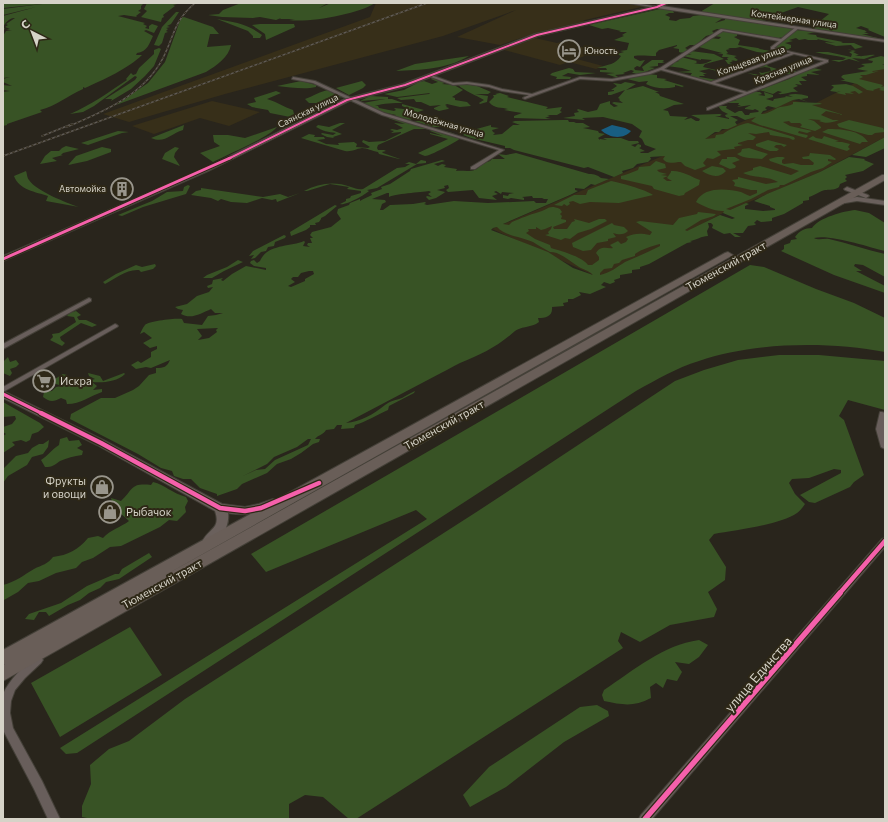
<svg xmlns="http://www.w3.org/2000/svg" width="888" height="822" font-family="Commissioner,sans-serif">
<rect width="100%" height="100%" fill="#29251c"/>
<!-- built -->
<path fill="#372f19" d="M 376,3 L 622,3 L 645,6 L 585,20 L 583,21 L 587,22 L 530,35 L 500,45 L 457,37 L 516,10 L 443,36 L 225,94 L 129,122 L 103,114 L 370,17 Z
M 535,38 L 557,43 L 561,42 L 597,51 L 577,59 L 603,66 L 596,69 L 569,62 L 560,65 L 504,50 Z
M 885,66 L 885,137 L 820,172 L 723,213 L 600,278 L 492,229 L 793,100 L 812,105 L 857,82 L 852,75 Z
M 212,101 L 260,112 L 229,126 L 200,118 L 154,134 L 132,126 Z"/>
<!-- green -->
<path fill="#385325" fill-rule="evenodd" d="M 3,3 L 144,3 L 141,6 L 141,9 L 138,11 L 141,12 L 136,16 L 137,17 L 124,15 L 118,16 L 145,23 L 143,24 L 147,26 L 145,28 L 149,29 L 149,26 L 152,24 L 158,26 L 154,33 L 146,30 L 144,31 L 153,36 C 149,44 147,52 137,53 L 136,55 L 142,55 C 129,68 103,80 85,88 L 83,87 L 83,89 C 69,95 56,106 40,110 L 42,112 L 7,124 L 7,125 L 3,126 L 3,92 L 10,91 L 3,90 L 3,85 L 12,86 L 3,82 L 3,79 L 10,77 L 3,78 L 3,36 L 6,31 L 12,30 L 6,30 L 10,29 L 5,27 L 8,25 L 6,24 L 15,18 C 10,17 5,23 3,27 L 5,29 L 3,30 L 3,16 L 36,7 L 3,15 L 3,9 L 42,4 L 3,8 Z
M 147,3 L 181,3 L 173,5 L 175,6 L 163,15 L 164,17 L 162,18 L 161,22 L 141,17 L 147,11 L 144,9 Z
M 241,3 L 328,3 L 319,8 L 331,3 L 375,3 C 359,14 309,23 289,20 L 295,19 L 280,19 L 281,18 L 276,20 L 260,17 L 253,18 L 222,17 L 208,15 L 219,14 L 223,10 Z
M 715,3 L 885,3 L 885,37 L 868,30 L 869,29 L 861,26 L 856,28 L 867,31 L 864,30 L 867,32 L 864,32 L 869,34 L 862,34 L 885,40 L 810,29 L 829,14 L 798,7 L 761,20 L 801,27 L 700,12 Z
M 660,9 L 673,11 L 674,13 L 669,13 L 665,15 L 670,17 L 669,20 L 676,21 L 680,19 L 690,18 L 693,16 L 701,15 L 723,18 L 715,23 L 725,20 L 725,18 L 793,29 L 785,37 L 778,38 L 717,29 L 712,31 L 714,33 L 713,34 L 706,36 L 696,45 L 690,45 L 685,48 L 687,49 C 686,53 682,53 679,52 L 679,49 L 673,48 L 677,46 L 677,45 L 659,50 L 656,53 L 656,56 C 648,56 641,55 634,56 L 634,58 L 640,61 L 645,60 L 640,67 L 637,66 L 634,68 L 635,70 L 644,71 L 642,67 L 652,60 L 663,60 L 664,61 L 662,62 L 665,63 L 658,63 L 658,66 L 649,67 L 655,68 L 640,74 L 631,75 L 637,73 L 632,73 L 634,71 L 631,70 L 623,73 L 625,74 L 615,75 L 620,78 L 618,78 L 606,74 L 615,73 L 600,72 L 600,70 L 607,70 L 606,68 L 597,68 C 609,64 615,65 621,56 L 617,54 L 624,52 L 620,51 L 627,50 L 629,43 L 614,40 L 624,36 L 622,35 L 627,32 L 619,32 L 621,31 L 608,28 L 602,29 L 589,25 Z
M 176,12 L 179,12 L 171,24 L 167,26 L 170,27 L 166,28 L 168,29 L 166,31 L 168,32 L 165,33 L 162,43 L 159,46 L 154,45 L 162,27 Z
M 184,17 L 213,27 L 219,34 L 210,34 L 207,47 L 231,45 C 229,57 216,66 206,72 L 116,105 L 148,83 L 165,62 L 181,18 Z
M 217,19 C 234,22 248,24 262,35 L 260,38 L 253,38 L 253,36 L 248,31 Z
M 260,24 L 294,24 L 295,27 L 266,40 L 265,34 L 252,25 Z
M 796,30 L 815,32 L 807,34 L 816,35 L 817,37 L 843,42 L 841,43 L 854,43 L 863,47 L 855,49 L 851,45 L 836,46 L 826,43 L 825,42 L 835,43 L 817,39 L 818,40 L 808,40 L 805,39 L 799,40 L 796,38 L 789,40 L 793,41 L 785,43 L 791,45 L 791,48 L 789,48 L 790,49 L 784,50 L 775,47 Z
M 720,31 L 725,31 L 737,34 L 737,36 L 734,37 L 740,40 L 738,45 L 758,48 L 760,49 L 776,52 L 774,53 L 786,55 L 780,57 L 773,56 L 774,54 L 757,52 L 740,47 L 736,48 L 728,48 L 730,49 L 726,50 L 728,53 L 726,54 L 737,56 L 734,57 L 738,60 L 736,61 L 731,60 L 733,61 L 729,63 L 736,65 L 728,64 L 725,60 L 728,60 L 727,58 L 729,57 L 722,57 L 723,54 L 717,53 L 722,53 L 699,47 L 710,38 L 719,39 L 721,37 L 714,36 Z
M 159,48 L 161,49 L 154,66 L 145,76 L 131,89 L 111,101 L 112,99 L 105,99 L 135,80 L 137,77 L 135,76 L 94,106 L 83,112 L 70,114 C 91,105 109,92 127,80 L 126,79 L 131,73 L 133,75 L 136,74 L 139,68 L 154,54 L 154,50 Z
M 847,49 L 856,51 L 853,52 L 859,55 L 855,55 C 863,58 868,54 875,55 L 864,59 L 852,58 L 860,62 L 849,59 L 839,62 L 831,60 L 843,60 L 846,58 C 835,55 825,55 815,52 L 828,52 L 851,57 L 852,54 L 849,52 L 853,51 Z
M 691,51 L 714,54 L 724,59 L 705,64 L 703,67 L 734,74 L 728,74 L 709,69 L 699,71 L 707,74 L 703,74 L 705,76 L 699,76 L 700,77 L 717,80 L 708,82 L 690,76 L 692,73 L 677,72 L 691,71 L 682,68 L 667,66 L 673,65 L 672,63 L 679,61 L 677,60 L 681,57 L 697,61 L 696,62 L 697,63 L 694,63 C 700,65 706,64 712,60 L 701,59 L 701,60 L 683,56 L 686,54 L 692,55 L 687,53 Z
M 469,56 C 447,69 421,70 396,71 L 415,64 Z
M 881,56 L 885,57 L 885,64 L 882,65 L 885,65 L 885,69 L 873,71 L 872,72 L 879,71 L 866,75 L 860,75 L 863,77 L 859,79 L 883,85 L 881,87 L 885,86 L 885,91 L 879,90 L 881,89 L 879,88 L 873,90 L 874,91 L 867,90 L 857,84 L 840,80 L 845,80 L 841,77 L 843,75 L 868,71 L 857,69 L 865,66 L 861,64 L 872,63 L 873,61 L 868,60 L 869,59 Z
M 764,65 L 768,65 L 767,66 C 771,67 774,68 777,69 C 785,70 789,66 797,72 L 792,74 L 768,73 L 766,75 L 774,76 L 770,76 L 769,79 L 747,73 L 761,75 L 759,72 L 762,73 L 771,71 L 770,68 L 765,67 L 757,68 L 765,66 Z
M 569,68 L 573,69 L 575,72 L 596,73 L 580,75 L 568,73 L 562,76 L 571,77 L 570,79 L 556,79 L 557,77 L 550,75 L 552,73 Z
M 814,68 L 822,70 L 811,72 L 820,75 L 807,74 L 807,76 L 801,77 L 807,81 L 799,81 L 802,85 L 795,84 L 798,86 L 793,88 L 798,92 C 791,91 785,95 778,94 L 782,92 L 778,91 L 773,94 L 759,90 L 789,79 L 805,71 L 809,71 L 809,70 Z
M 648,74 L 657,75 L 657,78 L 667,79 L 664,80 L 684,86 L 682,87 L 686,88 L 675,85 L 675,87 C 665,89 656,89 646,84 L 648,81 L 639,82 L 627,79 Z
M 432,78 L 445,83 L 442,84 L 454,85 L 463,90 L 452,97 L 455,98 L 455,100 L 467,102 L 471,106 L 460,107 L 447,104 L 445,105 L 447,106 L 446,107 L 449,108 L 448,109 L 439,111 L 434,109 L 434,108 L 441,105 L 430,106 L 421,102 L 416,102 L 414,99 L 401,100 L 397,98 L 429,94 L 430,93 L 397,97 L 384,94 L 404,90 L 419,82 L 424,81 L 432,84 L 438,82 L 431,79 Z
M 301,81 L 316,85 L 316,87 C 304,90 290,87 277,86 Z
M 362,81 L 366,85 L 363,88 L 349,95 L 336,88 Z
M 625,82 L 636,84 L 626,90 L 643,86 L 659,92 L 655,92 L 659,94 L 660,96 L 684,104 L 674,105 L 663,110 L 668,111 L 670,116 L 688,117 L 684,120 L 691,118 L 696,121 L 699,121 L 700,119 L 691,115 L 718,114 L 722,114 L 720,115 L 721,116 L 715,116 L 729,119 L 729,118 L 726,117 L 725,115 L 728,114 L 722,111 L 718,106 L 727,106 L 726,108 L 735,113 L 739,111 L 742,111 L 745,115 L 749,115 L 750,113 L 758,112 L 759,111 L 755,109 L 753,110 L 745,109 L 745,108 L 751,105 L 737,107 L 741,105 L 738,105 L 739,103 L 725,103 L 737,100 L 735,99 L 753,92 L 760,92 L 762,94 L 758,95 L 765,96 L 764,92 L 773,95 L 773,97 L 766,99 L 773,101 L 774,99 L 786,97 L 785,96 L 793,97 L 788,95 C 794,93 801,94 808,96 L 808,98 L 801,99 L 808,102 L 799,99 L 793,100 L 776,108 L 768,106 L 765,108 L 767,110 L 763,111 L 761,114 C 769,114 774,109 780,107 C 785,106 789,106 793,104 L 793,102 L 796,102 L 820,103 L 822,104 L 812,105 L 844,115 L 826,111 L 821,115 L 833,120 L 839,120 C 831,123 826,124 819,121 L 821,120 L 808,119 L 814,121 L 821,127 L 821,128 L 815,131 L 800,127 L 802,125 L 800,123 L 791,123 L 789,121 L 783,122 L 790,126 L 812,131 L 807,133 L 799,131 L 798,133 L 807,135 L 808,136 L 806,138 L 760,125 L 751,121 L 756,117 L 745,120 L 737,116 L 730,116 L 738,120 L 735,122 L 737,125 L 728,129 L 722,129 L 719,132 L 715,132 L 705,139 L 715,138 L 716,135 L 723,134 C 727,130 742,124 748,123 L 794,137 L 795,139 L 793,140 L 789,138 L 770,135 L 769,132 L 756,134 L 748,133 L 756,137 L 753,140 L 748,140 L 738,143 L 738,144 L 743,145 L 734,147 L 735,149 L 733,149 L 717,151 L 721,155 L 713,159 L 707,158 L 703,163 L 706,166 L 695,170 L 685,166 L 681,162 C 674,162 667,165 663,159 L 665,156 L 650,157 L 651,159 L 648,162 L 637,164 L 633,168 L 622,171 L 623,173 L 614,177 L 588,167 L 584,168 L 514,150 L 510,148 L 505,148 L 505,146 L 471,138 L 463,135 L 466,133 L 472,134 L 473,132 L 479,131 L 473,130 L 491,125 L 491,127 L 499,128 L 492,130 L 493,132 L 495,133 L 493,135 L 502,134 L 513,125 L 520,125 L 512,122 L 515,121 L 562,120 L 568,120 L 569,122 L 574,122 L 576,123 L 583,123 L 590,127 L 583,128 L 598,131 L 599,133 L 605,134 L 598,138 L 600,140 L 600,139 L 607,140 L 603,138 L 621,138 L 629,141 L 638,141 L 639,143 L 631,145 L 635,147 L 638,144 L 641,145 L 641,147 L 639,148 L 645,151 L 640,152 L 641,153 L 648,153 L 656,149 L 645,145 L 642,139 L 639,137 L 642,131 L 632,124 L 603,117 L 582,118 L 585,120 L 563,118 L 575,116 L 574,113 L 579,112 L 577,110 L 578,109 L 588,112 L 597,110 L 600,104 L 610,101 L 610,104 L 614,107 L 618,106 L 612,103 L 614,102 L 623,103 L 619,100 L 620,99 L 618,98 L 625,90 L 611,95 L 608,95 L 608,92 L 614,91 L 614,90 L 611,90 L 617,86 L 613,83 L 621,84 Z
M 464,84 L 477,86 L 491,92 L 488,94 L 475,94 L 488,96 L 487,102 L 480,104 L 479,103 L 484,100 C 476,95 466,92 458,85 Z
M 846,84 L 853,86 L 863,92 L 859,94 L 855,91 L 850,92 L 854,94 L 845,93 L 846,95 L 836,93 L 841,91 L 837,92 L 830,91 L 834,87 L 831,85 Z
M 329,90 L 342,97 L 320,103 L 309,103 L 305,99 C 314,96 320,91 329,90 Z
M 276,91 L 281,93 L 267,99 C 277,102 284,107 293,110 L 295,118 L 270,113 L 268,110 L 252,107 L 247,104 L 256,102 L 254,98 Z
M 500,93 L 509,96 L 507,97 L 548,107 L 546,109 L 562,107 L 560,111 L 562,112 L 557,115 L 547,115 L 550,116 L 545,118 L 551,118 L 546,119 L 514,118 L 514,116 L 522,113 L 504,110 L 508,109 C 502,107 494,109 489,102 L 494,97 L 493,95 L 497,95 L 495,94 Z
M 370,96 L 388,97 L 388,99 L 392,99 L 403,103 C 393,103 384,103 375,106 L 378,106 L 379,108 L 394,111 L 396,110 L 394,108 L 404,109 L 407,108 L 402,106 L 402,104 L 424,110 L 418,112 L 417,116 L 410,120 L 395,116 L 396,115 L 378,111 L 363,103 L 385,99 L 360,101 Z
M 427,117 L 431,118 L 431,120 L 444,124 L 448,127 L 434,127 L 414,121 L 424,121 L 420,119 Z
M 388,118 L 393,118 L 424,126 L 426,129 L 414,129 L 378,145 L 377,148 L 378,150 L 384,150 L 386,151 L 382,152 L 383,153 L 400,159 L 399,159 L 379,154 L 378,152 C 372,151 367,148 362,148 C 355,149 352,152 345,151 L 301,138 L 309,134 L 315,135 L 314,137 L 324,137 L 325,139 L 317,140 L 326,144 L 339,145 L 338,143 L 354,142 L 357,144 L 356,147 L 368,148 L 370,147 L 362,142 L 363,140 L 369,142 L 385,141 L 401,133 L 401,132 L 391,133 L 394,131 L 390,130 L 392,129 L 397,130 L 403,128 L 394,123 L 405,124 Z
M 849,120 L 883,128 L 885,132 L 875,133 L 872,135 L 868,135 L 839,127 L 837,124 Z
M 340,123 L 345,123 L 332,130 L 342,134 L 333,137 L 334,138 L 327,137 L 321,134 L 322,133 L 333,135 L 336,133 C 328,132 323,131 316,127 L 318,125 L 329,127 Z
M 184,125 L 183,130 C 170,134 165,144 151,138 Z
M 277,127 C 270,137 226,155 213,162 L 200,153 L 220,146 L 214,142 L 213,135 L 228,135 L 245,138 Z
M 828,129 C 840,129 861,130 868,142 L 862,142 L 860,144 L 822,132 Z
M 432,130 C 441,130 455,132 461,138 C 456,142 430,156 425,156 C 422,155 420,154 418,153 L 448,139 L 430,134 L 430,133 L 443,136 L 430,131 Z
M 118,131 L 129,132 L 122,133 L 88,145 L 81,143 Z
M 813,136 L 816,138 L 822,139 L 824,136 L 839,141 L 835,142 L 842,142 L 850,144 L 848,147 L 850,149 L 847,151 L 808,139 Z
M 885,137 L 885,148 L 866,157 L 852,155 Z
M 768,140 L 787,145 L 784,147 L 781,145 L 776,145 L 774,147 L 779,149 L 777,151 L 770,151 L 756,146 L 756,144 Z
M 66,146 L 79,149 L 63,153 L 61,155 L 63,155 L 52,158 L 57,161 L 40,164 L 45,156 L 51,151 L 59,151 L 62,148 Z
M 102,147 L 111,149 L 111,152 L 87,161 L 68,165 L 76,156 Z
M 175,147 L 179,148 L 175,153 L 174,157 L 180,166 L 162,159 L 165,153 Z
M 749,148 L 768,154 L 762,159 C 754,158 744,159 737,154 L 741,152 L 742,149 Z
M 516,153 L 589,174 C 595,174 597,175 601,178 L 609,179 L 595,185 L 591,184 L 584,189 L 575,188 L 575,190 L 578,191 L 570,195 L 503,224 L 509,225 L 512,222 C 522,218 528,215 539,212 C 548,210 548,204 560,209 L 562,212 L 560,214 L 562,216 L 561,219 L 566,220 L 566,222 L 553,227 L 554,229 L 567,229 L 572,222 L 575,221 L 574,219 L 589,223 L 599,219 L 605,219 L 607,221 L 591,229 L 578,233 L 570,239 L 565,238 L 561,240 L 545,235 L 549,234 L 548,232 L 551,229 L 552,226 L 545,229 L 541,230 L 536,227 L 536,229 L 528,229 L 529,231 L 526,233 L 535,239 L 550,245 L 551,248 C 561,251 583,257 588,265 L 592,265 L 599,260 L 599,257 L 596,253 C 601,245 607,249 613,248 L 610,245 L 618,241 L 621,244 L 626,242 L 628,239 L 626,237 C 635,233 640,233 650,235 L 652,232 L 636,222 L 640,221 L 673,225 L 679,218 L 697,214 L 698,212 L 716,214 L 714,216 L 701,220 L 685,230 L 687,231 L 720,215 L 732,219 L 735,218 L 723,213 L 724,211 C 716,212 703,206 696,202 C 704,186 727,189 741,192 C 744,193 746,195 750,196 L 757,193 L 757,190 L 751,190 L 734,186 L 735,183 L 732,180 L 738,179 L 738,177 L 766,184 L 778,182 C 768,176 753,178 743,173 L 753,170 L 753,168 L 760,166 L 791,175 L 799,171 L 770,161 L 769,159 L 777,157 L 783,157 L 785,158 L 782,160 L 782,163 L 784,164 L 793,163 L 801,165 L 813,165 L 814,163 L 809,159 L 803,159 L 802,157 L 809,156 L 810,153 L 830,155 L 836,159 L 835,160 L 828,159 L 828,161 L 832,162 L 823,168 L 811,172 L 784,185 L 780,185 L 779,187 L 768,190 L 751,199 L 726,209 L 730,210 L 746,203 L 749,204 L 745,206 L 745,209 L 763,211 L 775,210 L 775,209 L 770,207 L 770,206 L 754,201 L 767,194 L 820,172 L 849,157 L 865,159 L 864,160 L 874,164 L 863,171 L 845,175 L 847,177 L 845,179 L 847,181 L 840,184 L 839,187 C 833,191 831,189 825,190 C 820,191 815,195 809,197 L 809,200 L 803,201 L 803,203 L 784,214 L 772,218 L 772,221 L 761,222 L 757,220 L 754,223 L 756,224 L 755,225 L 748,226 L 743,233 L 733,233 L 741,237 L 735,237 L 730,233 L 724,234 L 712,228 L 713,225 L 711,223 L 708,223 L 709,227 L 707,231 L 708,236 C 701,236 697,240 690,241 L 692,242 L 687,243 L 649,264 L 640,267 L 640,269 L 632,270 L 632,273 L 620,275 L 620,278 L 614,280 L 615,282 L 610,284 L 604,282 L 601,285 L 606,287 L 590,294 L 579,292 L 581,295 L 573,299 L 568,299 L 568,302 L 563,303 L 564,306 L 552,307 C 553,316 546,318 538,318 L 539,322 L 536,324 C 530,327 520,327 515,331 C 497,347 482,354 460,363 C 453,366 448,370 441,373 L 346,423 C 360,422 374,414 385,405 C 390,401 396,400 402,398 C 406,396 410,393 415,391 L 414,393 L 389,406 L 388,410 C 376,415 368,421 355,425 L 354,428 L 341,429 L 342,425 L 337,425 L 334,429 L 326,430 C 323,435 318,435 315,439 L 320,439 L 319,442 L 313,444 L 301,453 L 291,459 L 277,464 L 267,473 L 242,484 L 237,489 L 217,496 L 217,494 L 200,488 L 191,479 L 183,479 L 174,476 L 172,471 L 161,468 L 138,454 L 70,419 L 71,414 L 101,398 L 115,398 L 133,390 L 139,386 L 149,375 L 156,373 L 156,368 C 164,368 167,367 170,360 L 151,368 L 146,367 L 136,369 L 131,365 L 138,361 L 141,363 L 151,357 L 151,352 L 157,349 L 157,346 L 150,348 L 143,343 L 152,338 L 144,332 L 140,334 C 141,332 143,327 145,325 C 149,321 176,318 182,319 L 184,323 L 202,325 L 208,316 L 216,315 L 223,313 L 215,313 L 211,309 C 202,313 191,320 181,314 L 183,310 L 178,309 L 175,307 L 187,304 L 197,296 L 209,292 L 213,287 L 208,288 L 207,286 L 212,284 L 213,280 L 223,278 L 221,280 L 223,281 L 232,274 L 246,266 L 266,270 L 266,268 L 254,266 L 250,263 L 251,261 L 254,260 L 257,263 L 260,261 C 267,244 290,247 304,241 L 305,242 L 303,246 L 310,247 L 307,245 L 308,243 L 312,243 L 310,238 L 313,238 L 310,235 L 312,232 L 331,227 L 341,219 L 337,213 L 338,209 L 349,205 L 350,203 L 360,199 L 360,201 C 363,199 368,197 372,195 L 371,193 L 382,189 L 381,187 L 390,184 L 410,171 L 411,169 L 442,160 L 445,161 L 434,164 L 438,166 L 442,164 L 446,165 L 444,167 L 457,169 L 456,171 C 465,170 476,174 481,164 L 490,161 L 492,159 L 505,159 L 498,154 L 506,155 ZM 448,185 L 449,188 L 446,190 L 448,192 L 473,190 L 479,198 L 497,200 L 492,196 L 498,194 L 494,192 L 496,191 L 501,194 L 502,192 L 514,193 L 509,194 L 508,196 L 503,195 L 503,198 L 508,199 L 511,198 L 524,200 L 524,198 L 522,197 L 532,196 L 533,198 L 544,198 L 542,199 L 548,199 L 546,203 L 536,203 L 534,201 L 488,203 L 454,201 L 427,205 L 424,204 L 426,203 L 425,202 L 413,204 L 390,205 L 383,210 L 380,210 L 382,204 L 386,202 L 385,200 L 372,199 L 387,193 L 389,193 L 389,197 C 393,194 422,192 429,191 L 431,192 L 428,194 L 432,197 L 427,196 L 426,197 L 429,200 L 436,198 L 444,193 L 445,192 L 437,190 L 445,188 L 444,186 ZM 497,227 C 505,236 523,237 533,242 C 538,245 544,249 550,252 C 561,252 569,261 579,267 C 584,270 588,270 593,275 L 573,268 L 548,252 L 491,230 L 493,228 ZM 660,244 L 660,246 C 648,252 637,257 625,262 C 617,267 610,273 600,275 L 600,273 L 604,269 L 612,268 L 614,264 L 619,263 L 622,260 L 635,256 L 635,254 C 642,249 652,246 660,244 ZM 309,271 L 313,271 L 314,274 L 305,279 L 305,281 L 291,287 L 288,286 L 295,282 L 291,279 L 293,277 L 298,277 L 301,273 ZM 218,328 L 216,330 L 217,332 L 209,338 L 198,340 L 202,336 L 197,329 ZM 308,439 L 311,439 L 308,445 L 275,460 L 265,469 L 256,470 L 243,476 L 267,464 L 274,457 L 297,447 Z
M 727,157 L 735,157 L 740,160 L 732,163 L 736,166 L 735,168 L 730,169 L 719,164 L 722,159 L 727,159 Z
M 421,160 L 426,161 L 426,163 L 417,164 L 377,188 L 367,190 L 369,191 C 365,195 345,206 340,204 L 346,201 L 346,199 L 350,198 L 351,196 L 361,193 L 361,191 L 347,189 L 349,187 L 330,184 L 307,191 L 304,191 C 319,183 335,181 351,187 C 355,188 358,190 363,189 L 397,168 L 405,167 L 410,164 L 405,164 L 409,162 L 416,164 Z
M 656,161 L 665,164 L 666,168 L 657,170 L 659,172 L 667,174 L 661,175 L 668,176 L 663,178 L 667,181 L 672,181 L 667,178 L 671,172 L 671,171 C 681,170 690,176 700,180 L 699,185 L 685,193 L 684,195 L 679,196 L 654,189 L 652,186 L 621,179 L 621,176 C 626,175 632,172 638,170 L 639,167 L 650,166 Z
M 712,166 L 723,168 L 726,171 C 719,179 710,176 702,171 Z
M 26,171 C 27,173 27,178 29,180 C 36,191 67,203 79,207 L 46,201 L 48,196 C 36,192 19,190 14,176 Z
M 611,181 C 618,182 647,190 653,195 L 619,203 L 590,202 L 580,204 L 573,201 L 569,202 L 570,204 L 567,206 L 564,204 L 562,206 L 554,205 L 574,195 L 586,195 L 588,190 Z
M 188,185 L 190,186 L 186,194 L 143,207 L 122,216 L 118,215 L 152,201 L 167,192 L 183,191 L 184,187 Z
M 201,188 L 263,197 L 280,194 L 288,197 L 300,193 L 277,202 L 276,199 L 272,200 L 262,198 L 247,203 L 231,202 L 221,199 L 218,201 L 211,198 L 191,195 L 196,191 L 201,190 Z
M 335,205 L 337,206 L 325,216 L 321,218 L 321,219 L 319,222 L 315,223 L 316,225 L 310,225 L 310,227 L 306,230 L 291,236 L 290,232 Z
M 855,210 L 869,213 L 885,223 L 885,251 C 868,247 830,234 814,238 C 819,241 824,238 829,239 C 848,243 866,250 885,254 L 885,277 L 863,265 L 855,264 L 854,266 L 862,271 L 856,271 L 885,286 L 885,293 L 834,275 L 781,251 L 784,249 L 784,245 L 790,243 L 791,240 L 797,239 L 795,237 C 799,231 805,228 812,228 C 818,218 844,211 855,210 Z
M 612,223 L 614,225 L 624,227 L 628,231 C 624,235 619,235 613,233 L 616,237 L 608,239 L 608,241 L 597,243 L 591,250 L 583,251 L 573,247 L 572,243 Z
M 284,235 L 286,236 L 285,238 L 275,242 L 274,246 L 268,247 L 266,251 L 261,252 L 255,258 L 251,259 L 254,255 L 249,256 L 253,251 Z
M 238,260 L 243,262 L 224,271 L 212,278 L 203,278 L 207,275 L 227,267 Z
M 155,264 L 156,266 L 153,269 L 141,272 L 139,270 C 126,269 115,279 105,284 L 103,282 L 116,274 L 136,265 L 142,267 Z
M 750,265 L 764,267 L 816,289 L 854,303 L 885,318 L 885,352 C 828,341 753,342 699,361 C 676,368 656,380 636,391 L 77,753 L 66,754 L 60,748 L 427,519 L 416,510 L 266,572 L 251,554 Z
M 76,311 L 81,315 L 77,317 L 79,320 L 86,320 L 97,325 L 92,327 L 81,323 L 60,337 L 61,340 L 65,343 L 62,346 L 50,340 L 53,337 L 52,334 L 59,333 L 76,322 L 74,317 L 67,316 L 69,313 Z
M 779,355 L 819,355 L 885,361 L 885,410 L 848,400 L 839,416 L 844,420 L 864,475 L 854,482 L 850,487 L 815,503 L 809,502 L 800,495 L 841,473 L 841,470 L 834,469 L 809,478 L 792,479 L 789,483 L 795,494 L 805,504 C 803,507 800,511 797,513 C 780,525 735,530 714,534 L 709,540 L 726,567 L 725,580 L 708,592 L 717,609 L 714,617 L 670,625 L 640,642 L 621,632 L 618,641 L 623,648 L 356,819 L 349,819 L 323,797 L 305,795 L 289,804 L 289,819 L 92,819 L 82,817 L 82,806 L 91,784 L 90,765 L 109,749 L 129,741 L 185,699 L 478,511 L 675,381 L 704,370 L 738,360 Z
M 8,357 L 10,362 L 16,360 L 19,364 L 16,367 L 10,369 L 12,373 L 10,376 L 3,373 L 4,361 Z
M 88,373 L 100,376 L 103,381 L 124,373 L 125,374 C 117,382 102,383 92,382 L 97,386 L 93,390 L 102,389 L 102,392 C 90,396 81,404 67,404 L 66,400 L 61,398 C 53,402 50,402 43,397 L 44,392 L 52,391 L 56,387 L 62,386 L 50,382 L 63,374 L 67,375 L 68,380 C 74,382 76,381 81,380 C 85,379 89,381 95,379 L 89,376 Z
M 3,402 L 40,423 L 44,427 L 38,432 L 32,434 L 30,440 L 26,442 L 21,440 L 12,442 L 15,445 L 3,453 L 3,436 L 6,434 L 3,432 L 3,427 L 12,424 L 16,419 L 15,416 L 3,417 Z
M 67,437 L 69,441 L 79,440 L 82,445 L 77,448 L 83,451 L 82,455 C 74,456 67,458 60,461 C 54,465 53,467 45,467 L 41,460 C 48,456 52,449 59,445 L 60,439 Z
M 49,440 L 48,447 L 43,454 L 32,457 L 27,465 L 8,476 L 3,483 L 3,469 L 16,456 L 28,453 L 32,448 L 39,444 L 43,444 Z
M 153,482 C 165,485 172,493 186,497 L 188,501 L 185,507 L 186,512 L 177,521 L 169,520 L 160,527 L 121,546 L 110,547 L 93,558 L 82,562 L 76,568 L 56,573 L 39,581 L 28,583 L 18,592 L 4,600 L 3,603 L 3,585 C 15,582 24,575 34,569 C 42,565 48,564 53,557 C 68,555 78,550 88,538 L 98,536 L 103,538 C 110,530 121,527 129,521 C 122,514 113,509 111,498 L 121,501 C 134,489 130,483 151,485 Z
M 149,553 L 152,557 L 119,579 L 106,582 L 100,588 L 89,593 L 80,600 L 68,605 L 49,616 L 46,612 L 39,612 L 34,620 L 25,619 L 29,614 L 61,603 L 87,586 L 115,574 L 119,574 L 122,569 Z
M 130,627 L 162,675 L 60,737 L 31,683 Z
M 699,640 L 708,645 L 699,657 L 689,664 L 675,662 L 682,672 L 677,681 L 667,679 L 663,688 L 656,683 L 650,687 L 651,698 C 634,707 623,705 604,701 L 602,695 L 604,690 C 634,670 663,645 699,640 Z
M 597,705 L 608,711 L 609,716 L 564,742 L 506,787 L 470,807 L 463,795 L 489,767 L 580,707 Z"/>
<!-- water -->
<path fill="#185e82" d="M 612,125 L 625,128 L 631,131 C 623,140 609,138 601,130 Z"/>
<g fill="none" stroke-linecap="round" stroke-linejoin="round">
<!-- street casing -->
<g stroke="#444038" stroke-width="2">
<path id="street" d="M 628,3 L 635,3 L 658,7 L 657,8 Z
M 796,27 L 799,28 L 774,48 L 828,60 L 828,62 L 708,110 L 707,110 L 707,108 L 744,93 L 661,70 L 650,74 L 612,81 L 580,79 L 525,99 L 523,98 L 529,95 L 502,91 L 489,87 L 467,84 L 453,85 L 428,76 L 431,75 L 453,83 L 467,82 L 489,85 L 502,89 L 532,94 L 580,77 L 612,79 L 649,72 L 660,68 L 721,29 L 781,39 ZM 723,31 L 779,41 L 771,47 L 771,49 L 791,53 L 711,82 L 664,69 ZM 794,54 L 824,61 L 747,92 L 715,83 Z
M 293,77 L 315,81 L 384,113 L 504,150 L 475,169 L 471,169 L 471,167 L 499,150 L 382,115 L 313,83 L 292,79 Z
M 89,298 L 91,299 L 91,301 L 3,349 L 3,344 Z
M 115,324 L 117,325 L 118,326 L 117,327 L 3,392 L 3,387 Z
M 880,412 L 882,412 L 885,413 L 884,429 L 885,434 L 885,449 L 881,447 L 876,429 Z
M 885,538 L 885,547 L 652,819 L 639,819 L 641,815 L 882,539 Z
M 38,656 L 41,657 L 43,660 L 41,663 L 25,678 L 15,690 L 11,701 L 10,713 L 13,728 L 42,781 L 60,819 L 48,819 L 34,789 L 3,730 L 3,694 C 10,679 22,668 35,657 Z"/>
</g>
<!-- secondary casing -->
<g stroke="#444038" stroke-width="2">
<path id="secondary" d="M 663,3 L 668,3 L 662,6 L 885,40 L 885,42 L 657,8 L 538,36 L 407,86 L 349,101 L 208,171 L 3,261 L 3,256 L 204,169 L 345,99 L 403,84 L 535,34 L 656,6 Z
M 847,187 L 868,195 L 869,196 L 866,198 L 845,190 L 844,189 Z
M 857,197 L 885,201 L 885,205 L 857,201 L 839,204 L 836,202 L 839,200 Z
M 3,391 L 105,441 L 222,504 L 245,507 L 259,504 L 273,499 L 277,500 L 279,503 C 271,516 240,515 228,513 C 230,525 220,548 205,543 L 203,540 C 210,528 221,528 215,511 L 97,445 L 3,398 Z"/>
</g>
<!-- primary casing -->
<g stroke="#444038" stroke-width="2">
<path id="primary" d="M 882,175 L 885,175 L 885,180 L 3,681 L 3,666 L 5,664 L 3,665 L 3,650 L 725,253 L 728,252 L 733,255 L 160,578 Z"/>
</g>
<!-- street -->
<use href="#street" fill="#685e5b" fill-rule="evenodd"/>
<!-- secondary -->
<use href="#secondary" fill="#6a605c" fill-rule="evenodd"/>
<!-- primary -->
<use href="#primary" fill="#695e58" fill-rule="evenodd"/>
<!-- rail casing -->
<g stroke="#605b55" stroke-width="1.5">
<path id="rail" d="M 67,127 C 103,112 144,95 163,58 C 175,34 173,22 195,3
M 42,136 L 72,124
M 3,156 L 427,3"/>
</g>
<!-- rail -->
<use href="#rail" stroke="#2e2817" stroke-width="1" stroke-dasharray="2.5" stroke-linecap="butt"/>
<!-- cycleway-far4 casing -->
<g stroke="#2e2817" stroke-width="3">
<path id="cycleway-far4" d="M 228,159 L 347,100 L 405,85 L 537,35 L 657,7 L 666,3"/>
</g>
<!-- cycleway-far3 casing -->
<g stroke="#2e2817" stroke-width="5">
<path id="cycleway-far3" d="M 3,259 L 230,158"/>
</g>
<!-- cycleway-far2 casing -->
<g stroke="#2e2817" stroke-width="5.5">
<path id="cycleway-far2" d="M 3,394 L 43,414"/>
</g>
<!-- cycleway-far1 casing -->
<g stroke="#2e2817" stroke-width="7">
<path id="cycleway-far1" d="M 41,413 L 101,443 L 220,508 L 245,511 L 261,508 L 319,483
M 839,594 L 885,541"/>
</g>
<!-- cycleway casing -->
<g stroke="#2e2817" stroke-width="8">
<path id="cycleway" d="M 645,819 L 840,593"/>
</g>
<!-- cycleway-far4 -->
<use href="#cycleway-far4" stroke="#f560ab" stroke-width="2"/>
<!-- cycleway-far3 -->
<use href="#cycleway-far3" stroke="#f560ab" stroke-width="3"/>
<!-- cycleway-far2 -->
<use href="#cycleway-far2" stroke="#f560ab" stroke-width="3.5"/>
<!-- cycleway-far1 -->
<use href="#cycleway-far1" stroke="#f560ab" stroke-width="4.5"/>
<!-- cycleway -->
<use href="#cycleway" stroke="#f560ab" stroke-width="5.5"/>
</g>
<!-- icons -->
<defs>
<g id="hotel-ring" transform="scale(1.15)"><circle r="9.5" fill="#2e2817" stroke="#99968c" stroke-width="1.5"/><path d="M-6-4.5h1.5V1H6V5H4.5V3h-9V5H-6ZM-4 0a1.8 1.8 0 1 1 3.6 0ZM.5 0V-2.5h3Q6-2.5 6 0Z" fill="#99968c"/></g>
<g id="building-ring" transform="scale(1.15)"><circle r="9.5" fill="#2e2817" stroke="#99968c" stroke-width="1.5"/><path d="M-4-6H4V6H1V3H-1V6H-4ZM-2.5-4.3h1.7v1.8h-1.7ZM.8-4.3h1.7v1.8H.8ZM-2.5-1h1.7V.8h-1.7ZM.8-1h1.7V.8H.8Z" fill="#99968c"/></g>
<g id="supermarket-ring" transform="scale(1.15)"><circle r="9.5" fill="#2e2817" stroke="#99968c" stroke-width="1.5"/><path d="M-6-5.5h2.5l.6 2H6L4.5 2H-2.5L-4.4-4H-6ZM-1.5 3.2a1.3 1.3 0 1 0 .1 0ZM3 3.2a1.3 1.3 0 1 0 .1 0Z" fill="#99968c"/></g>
<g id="shop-ring" transform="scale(1.15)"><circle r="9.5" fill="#2e2817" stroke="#99968c" stroke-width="1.5"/><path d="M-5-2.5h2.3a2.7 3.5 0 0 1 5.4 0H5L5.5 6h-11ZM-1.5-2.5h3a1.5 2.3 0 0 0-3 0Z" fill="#99968c"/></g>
</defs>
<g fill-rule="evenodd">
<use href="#hotel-ring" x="569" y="51"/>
<use href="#building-ring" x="122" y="189"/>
<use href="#supermarket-ring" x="44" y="381"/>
<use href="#shop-ring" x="102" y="487"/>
<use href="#shop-ring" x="110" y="512"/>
</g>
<g text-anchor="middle" stroke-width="4" stroke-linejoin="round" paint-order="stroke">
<!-- far-street labels -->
<g font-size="9" fill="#d6d3c8" stroke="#2e2817">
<text transform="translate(794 19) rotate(8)" y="3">Контейнерная улица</text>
<text transform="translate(751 61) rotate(-20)" y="3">Кольцевая улица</text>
<text transform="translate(783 70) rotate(-22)" y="3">Красная улица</text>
<text transform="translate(308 111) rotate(-26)" y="3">Саянская улица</text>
<text transform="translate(444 123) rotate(16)" y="3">Молодёжная улица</text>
</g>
<!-- far-poi labels -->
<g font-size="9" fill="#d6d3c8" stroke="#2e2817" text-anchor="start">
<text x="584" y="54">Юность</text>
<text x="106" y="192" text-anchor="end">Автомойка</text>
</g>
<!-- street labels -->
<g font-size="11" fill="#d6d3c8" stroke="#2e2817">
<text transform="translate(726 266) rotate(-29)" y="4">Тюменский тракт</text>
<text transform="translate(444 425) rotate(-29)" y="4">Тюменский тракт</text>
<text transform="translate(162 584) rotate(-29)" y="4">Тюменский тракт</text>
</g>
<!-- poi labels -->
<g font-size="11" fill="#d6d3c8" stroke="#2e2817" text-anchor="start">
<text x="60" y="385">Искра</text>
<text x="86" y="485" text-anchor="end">Фрукты<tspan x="86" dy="13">и овощи</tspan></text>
<text x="126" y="516">Рыбачок</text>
</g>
<!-- near-street labels -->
<g font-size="13" fill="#d6d3c8" stroke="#2e2817">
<text transform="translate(758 674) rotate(-49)" y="5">улица Единства</text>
</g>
</g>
<!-- border -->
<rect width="888" height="822" fill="none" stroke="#d6d3c8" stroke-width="8"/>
<!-- north arrow -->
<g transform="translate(32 32) rotate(318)" stroke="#2e2817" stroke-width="3" paint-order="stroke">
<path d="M0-3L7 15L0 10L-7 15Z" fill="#d6d3c8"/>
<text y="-6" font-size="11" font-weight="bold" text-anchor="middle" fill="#d6d3c8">С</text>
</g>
</svg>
